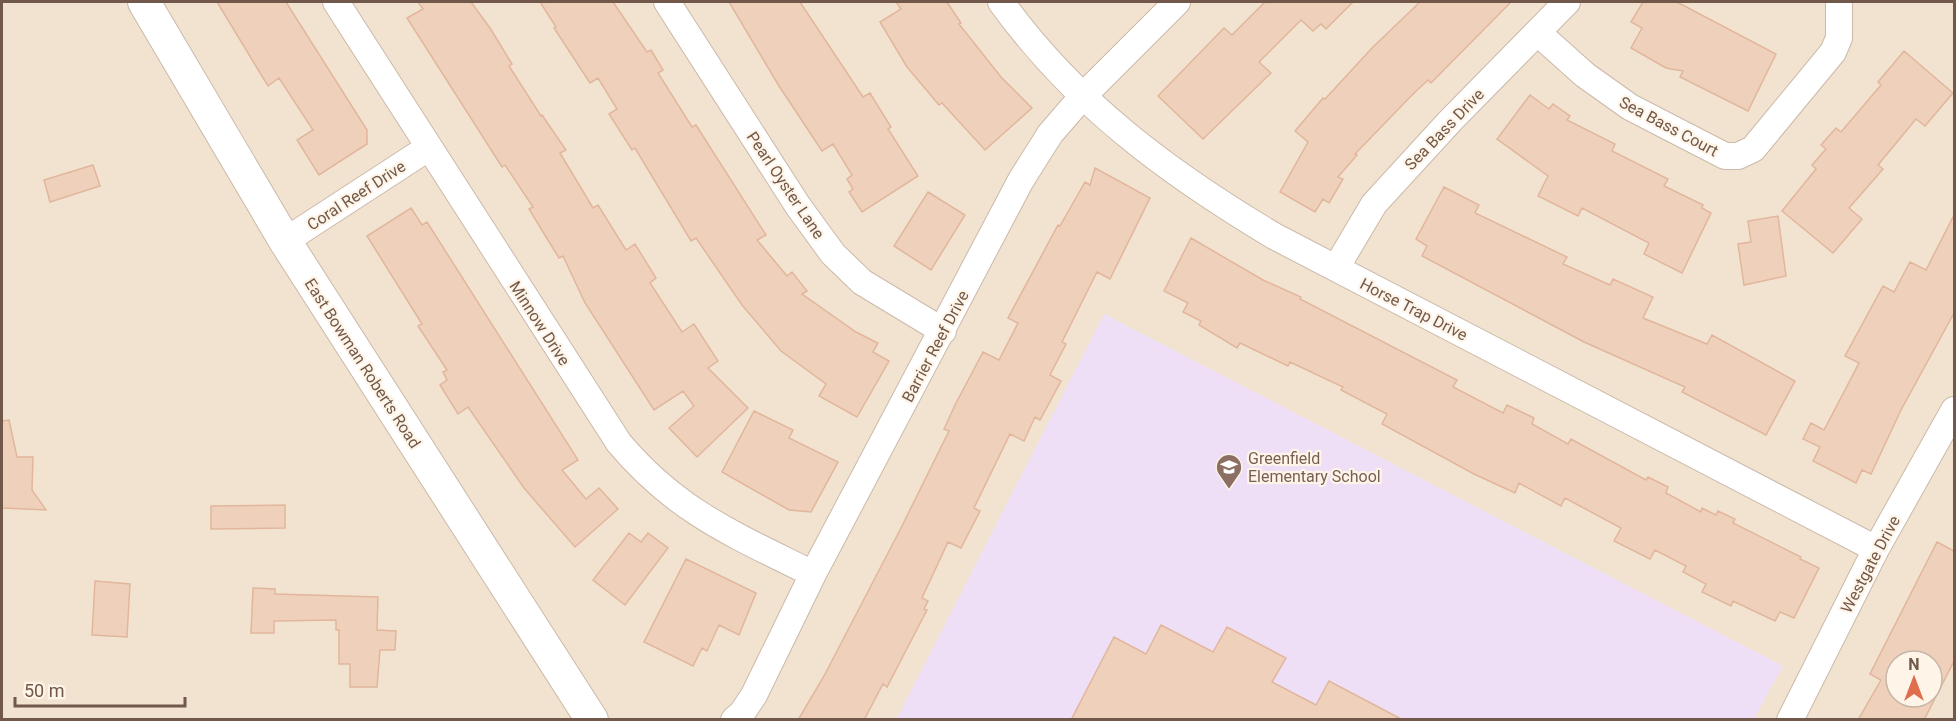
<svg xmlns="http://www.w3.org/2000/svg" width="1956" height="721" font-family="Roboto,sans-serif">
<rect width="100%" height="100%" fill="#fbf1e2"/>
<!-- residential -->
<path fill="#f2e3d1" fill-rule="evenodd" d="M 2,2 L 1954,2 L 1954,719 L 2,719 ZM 1896,661 L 1932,661 L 1932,697 L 1896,697 Z"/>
<!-- education -->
<path fill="#eedff7" d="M 1104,314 L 1783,666 L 1754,719 L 896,720 Z"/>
<!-- building -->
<path fill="#efd0bb" stroke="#e1b69c" stroke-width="1.5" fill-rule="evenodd" d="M 217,2 L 286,2 L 367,130 L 367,144 L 319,175 L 297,140 L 313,130 L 279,78 L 268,86 Z
M 418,2 L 471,2 L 490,28 L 512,64 L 509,66 L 541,116 L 542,115 L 566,150 L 560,153 L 593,208 L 598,205 L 626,250 L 635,244 L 656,278 L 650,283 L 682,332 L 694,324 L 718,361 L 708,368 L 748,408 L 697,457 L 669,428 L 694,406 L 683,391 L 654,410 L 585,303 L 563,256 L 559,258 L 546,237 L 529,209 L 533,207 L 505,165 L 502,167 L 407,18 L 423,9 Z
M 540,2 L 613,2 L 647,52 L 651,50 L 663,70 L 658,73 L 692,127 L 696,125 L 766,235 L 757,240 L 787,276 L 792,272 L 807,291 L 802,294 L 856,332 L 878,343 L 873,352 L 889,361 L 857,417 L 819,396 L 826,384 L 781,351 L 742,305 L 696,238 L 691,241 L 635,148 L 632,150 L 609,114 L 617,109 L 598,78 L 590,83 L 554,28 L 556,27 Z
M 729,2 L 800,2 L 863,97 L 870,93 L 891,127 L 888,129 L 918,176 L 862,212 L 849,192 L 853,189 L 847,179 L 852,175 L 833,144 L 822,151 L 779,86 Z
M 896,2 L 947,2 L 961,23 L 959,24 L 1001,77 L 1032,108 L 985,150 L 942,103 L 939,105 L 907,67 L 880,22 L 901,9 Z
M 1265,2 L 1353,2 L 1326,29 L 1321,24 L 1313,31 L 1301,20 L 1259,62 L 1271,73 L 1203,139 L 1158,96 L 1224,28 L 1232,35 Z
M 1420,2 L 1511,2 L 1431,83 L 1428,80 L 1414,93 L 1355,154 L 1357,155 L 1338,177 L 1343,179 L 1329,203 L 1323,199 L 1315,212 L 1280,192 L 1308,142 L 1295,131 L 1323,98 L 1325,99 L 1372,48 Z
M 1643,2 L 1677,2 L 1776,54 L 1748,111 L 1680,77 L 1683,71 L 1666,68 L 1631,48 L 1642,28 L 1631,22 Z
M 1904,51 L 1953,93 L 1925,126 L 1916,119 L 1878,165 L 1883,169 L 1849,208 L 1862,219 L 1833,253 L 1782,211 L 1816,169 L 1812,165 L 1826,149 L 1821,145 L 1836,128 L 1841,132 L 1881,85 L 1878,82 Z
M 1530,95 L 1549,109 L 1553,104 L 1570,116 L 1567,120 L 1615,144 L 1612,151 L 1668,179 L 1664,186 L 1703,205 L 1702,208 L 1711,213 L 1682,273 L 1644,254 L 1649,243 L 1582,208 L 1578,216 L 1538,196 L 1548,176 L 1497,139 Z
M 93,165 L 100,186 L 50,202 L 44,180 Z
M 1095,168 L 1150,198 L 1110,279 L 1097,272 L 1062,342 L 1066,344 L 1050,375 L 1061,381 L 1040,420 L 1035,417 L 1024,441 L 1010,434 L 974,508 L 980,511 L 961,548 L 948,542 L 922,598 L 928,601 L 924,609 L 927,610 L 887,687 L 883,684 L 864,720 L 798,720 L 824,676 L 901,528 L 949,431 L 944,429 L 955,405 L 983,352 L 999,360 L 1018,323 L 1008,318 L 1058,225 L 1060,226 L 1085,182 L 1090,185 Z
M 1444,187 L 1479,205 L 1475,213 L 1567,257 L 1563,264 L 1610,285 L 1613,279 L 1653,297 L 1643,318 L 1707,344 L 1712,335 L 1795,381 L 1766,435 L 1682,392 L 1685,387 L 1584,342 L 1422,256 L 1427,246 L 1416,239 Z
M 928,192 L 965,215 L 931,270 L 894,246 Z
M 411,208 L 422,225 L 427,222 L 578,460 L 562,470 L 586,499 L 599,488 L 618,509 L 575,547 L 524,488 L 468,407 L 458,414 L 440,385 L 447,380 L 443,372 L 447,370 L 418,326 L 422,324 L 367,236 Z
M 1954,215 L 1954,313 L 1901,410 L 1871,474 L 1862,470 L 1856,483 L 1813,461 L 1820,447 L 1803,439 L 1811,423 L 1824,430 L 1859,363 L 1845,356 L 1883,286 L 1894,292 L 1910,262 L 1926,270 Z
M 1778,216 L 1786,276 L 1744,285 L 1738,244 L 1751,242 L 1748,221 Z
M 1191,238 L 1263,280 L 1301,297 L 1300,299 L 1457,380 L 1453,387 L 1503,413 L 1507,405 L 1534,418 L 1532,424 L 1568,444 L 1571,439 L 1646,480 L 1648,477 L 1668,487 L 1666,493 L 1701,512 L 1702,508 L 1716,515 L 1718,511 L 1735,519 L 1733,523 L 1801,557 L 1800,559 L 1819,568 L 1794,618 L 1780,612 L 1775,621 L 1733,601 L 1731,606 L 1702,592 L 1706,584 L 1683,572 L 1686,566 L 1655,550 L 1650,559 L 1614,541 L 1621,528 L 1565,498 L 1561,506 L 1519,483 L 1515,493 L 1474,474 L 1382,424 L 1387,414 L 1341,390 L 1343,387 L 1290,362 L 1288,366 L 1240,343 L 1237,348 L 1199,325 L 1201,321 L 1183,312 L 1188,303 L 1164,291 Z
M 754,411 L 793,430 L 789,438 L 838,462 L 811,512 L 789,510 L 722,472 Z
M 9,420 L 17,457 L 33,457 L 32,490 L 46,510 L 2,508 L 2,421 Z
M 285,505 L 285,528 L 211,529 L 211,506 Z
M 629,533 L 641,542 L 648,533 L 668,548 L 625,605 L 593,580 Z
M 1937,542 L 1954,551 L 1954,661 L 1924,720 L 1858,720 L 1881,680 L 1870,674 ZM 1896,661 L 1932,661 L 1932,697 L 1896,697 Z
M 686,559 L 756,593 L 739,635 L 719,625 L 707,651 L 702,648 L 693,666 L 644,642 Z
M 95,581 L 130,584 L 127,637 L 92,635 Z
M 253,588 L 275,589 L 275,594 L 378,597 L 377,630 L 396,631 L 395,650 L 380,650 L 377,687 L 350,687 L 350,664 L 339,664 L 339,630 L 336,630 L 336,620 L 274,621 L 274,633 L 251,633 Z
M 1161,625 L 1213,652 L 1227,627 L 1286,658 L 1272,682 L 1316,705 L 1329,681 L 1403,720 L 1071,720 L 1114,637 L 1146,654 Z"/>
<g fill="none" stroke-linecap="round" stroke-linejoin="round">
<!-- minor casing -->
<g stroke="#cbb9a9" stroke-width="28">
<path id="minor" d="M 336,2 L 619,443 C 677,512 735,535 813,574
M 667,2 L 798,206 L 833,254 L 862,282 L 943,331
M 1001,2 C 1075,104 1167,172 1274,236 L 1876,549
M 1538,33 L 1585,75 L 1630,107 L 1725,156 L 1738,156 L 1753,149 L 1833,52 L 1839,38 L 1839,3
M 285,241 L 428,148
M 1336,268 L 1374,204 L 1451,120 L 1567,2
M 734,720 L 742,713 L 754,695 L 813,574 L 1021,180 L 1050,134 L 1082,97 L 1177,2
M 1790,720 L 1876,549 L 1954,410"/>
</g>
<!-- tertiary casing -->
<g stroke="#cbb9a9" stroke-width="34">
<path id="tertiary" d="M 144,2 L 285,241 L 592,720"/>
</g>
<!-- minor -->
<use href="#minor" stroke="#fff" stroke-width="26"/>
<!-- tertiary -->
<use href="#tertiary" stroke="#fff" stroke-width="32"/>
</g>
<!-- icons -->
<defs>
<g id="school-pin" transform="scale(1.35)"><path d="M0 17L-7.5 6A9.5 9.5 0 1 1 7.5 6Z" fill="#8d6e63" stroke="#fef5e8"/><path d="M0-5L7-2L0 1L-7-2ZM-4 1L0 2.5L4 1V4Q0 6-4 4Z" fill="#fff"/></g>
</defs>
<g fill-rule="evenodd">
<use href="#school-pin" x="1229" y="467"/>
</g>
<g text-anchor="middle" stroke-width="4.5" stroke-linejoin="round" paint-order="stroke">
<!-- street labels -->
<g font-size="16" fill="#71584a" stroke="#fef5e8">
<text transform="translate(1669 126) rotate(28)" y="6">Sea Bass Court</text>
<text transform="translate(1444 129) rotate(-46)" y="6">Sea Bass Drive</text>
<text transform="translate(786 185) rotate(56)" y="6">Pearl Oyster Lane</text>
<text transform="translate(356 195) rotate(-33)" y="6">Coral Reef Drive</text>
<text transform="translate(1414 309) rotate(27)" y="6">Horse Trap Drive</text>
<text transform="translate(540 323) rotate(57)" y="6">Minnow Drive</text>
<text transform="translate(935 346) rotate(-62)" y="6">Barrier Reef Drive</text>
<text transform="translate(363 363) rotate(57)" y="6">East Bowman Roberts Road</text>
<text transform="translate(1870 564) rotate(-62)" y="6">Westgate Drive</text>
</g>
<!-- education labels -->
<g font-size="16" fill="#785e54" stroke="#fef5e8" text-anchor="start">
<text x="1248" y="464">Greenfield<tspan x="1248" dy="18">Elementary School</tspan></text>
</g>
</g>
<!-- border -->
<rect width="1956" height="721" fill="none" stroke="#71584a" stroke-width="6"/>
<!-- north arrow -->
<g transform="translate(1914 679)"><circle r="28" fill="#fef5e8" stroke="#c6b6a9" stroke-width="1.5"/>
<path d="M0-4.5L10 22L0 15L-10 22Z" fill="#e06d4c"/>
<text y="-9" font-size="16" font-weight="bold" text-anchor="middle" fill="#71584a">N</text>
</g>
<!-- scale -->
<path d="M15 697v9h170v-9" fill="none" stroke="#71584a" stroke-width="3"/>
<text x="24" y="697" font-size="18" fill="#71584a" stroke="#fef5e8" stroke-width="4.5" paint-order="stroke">50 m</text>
</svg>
